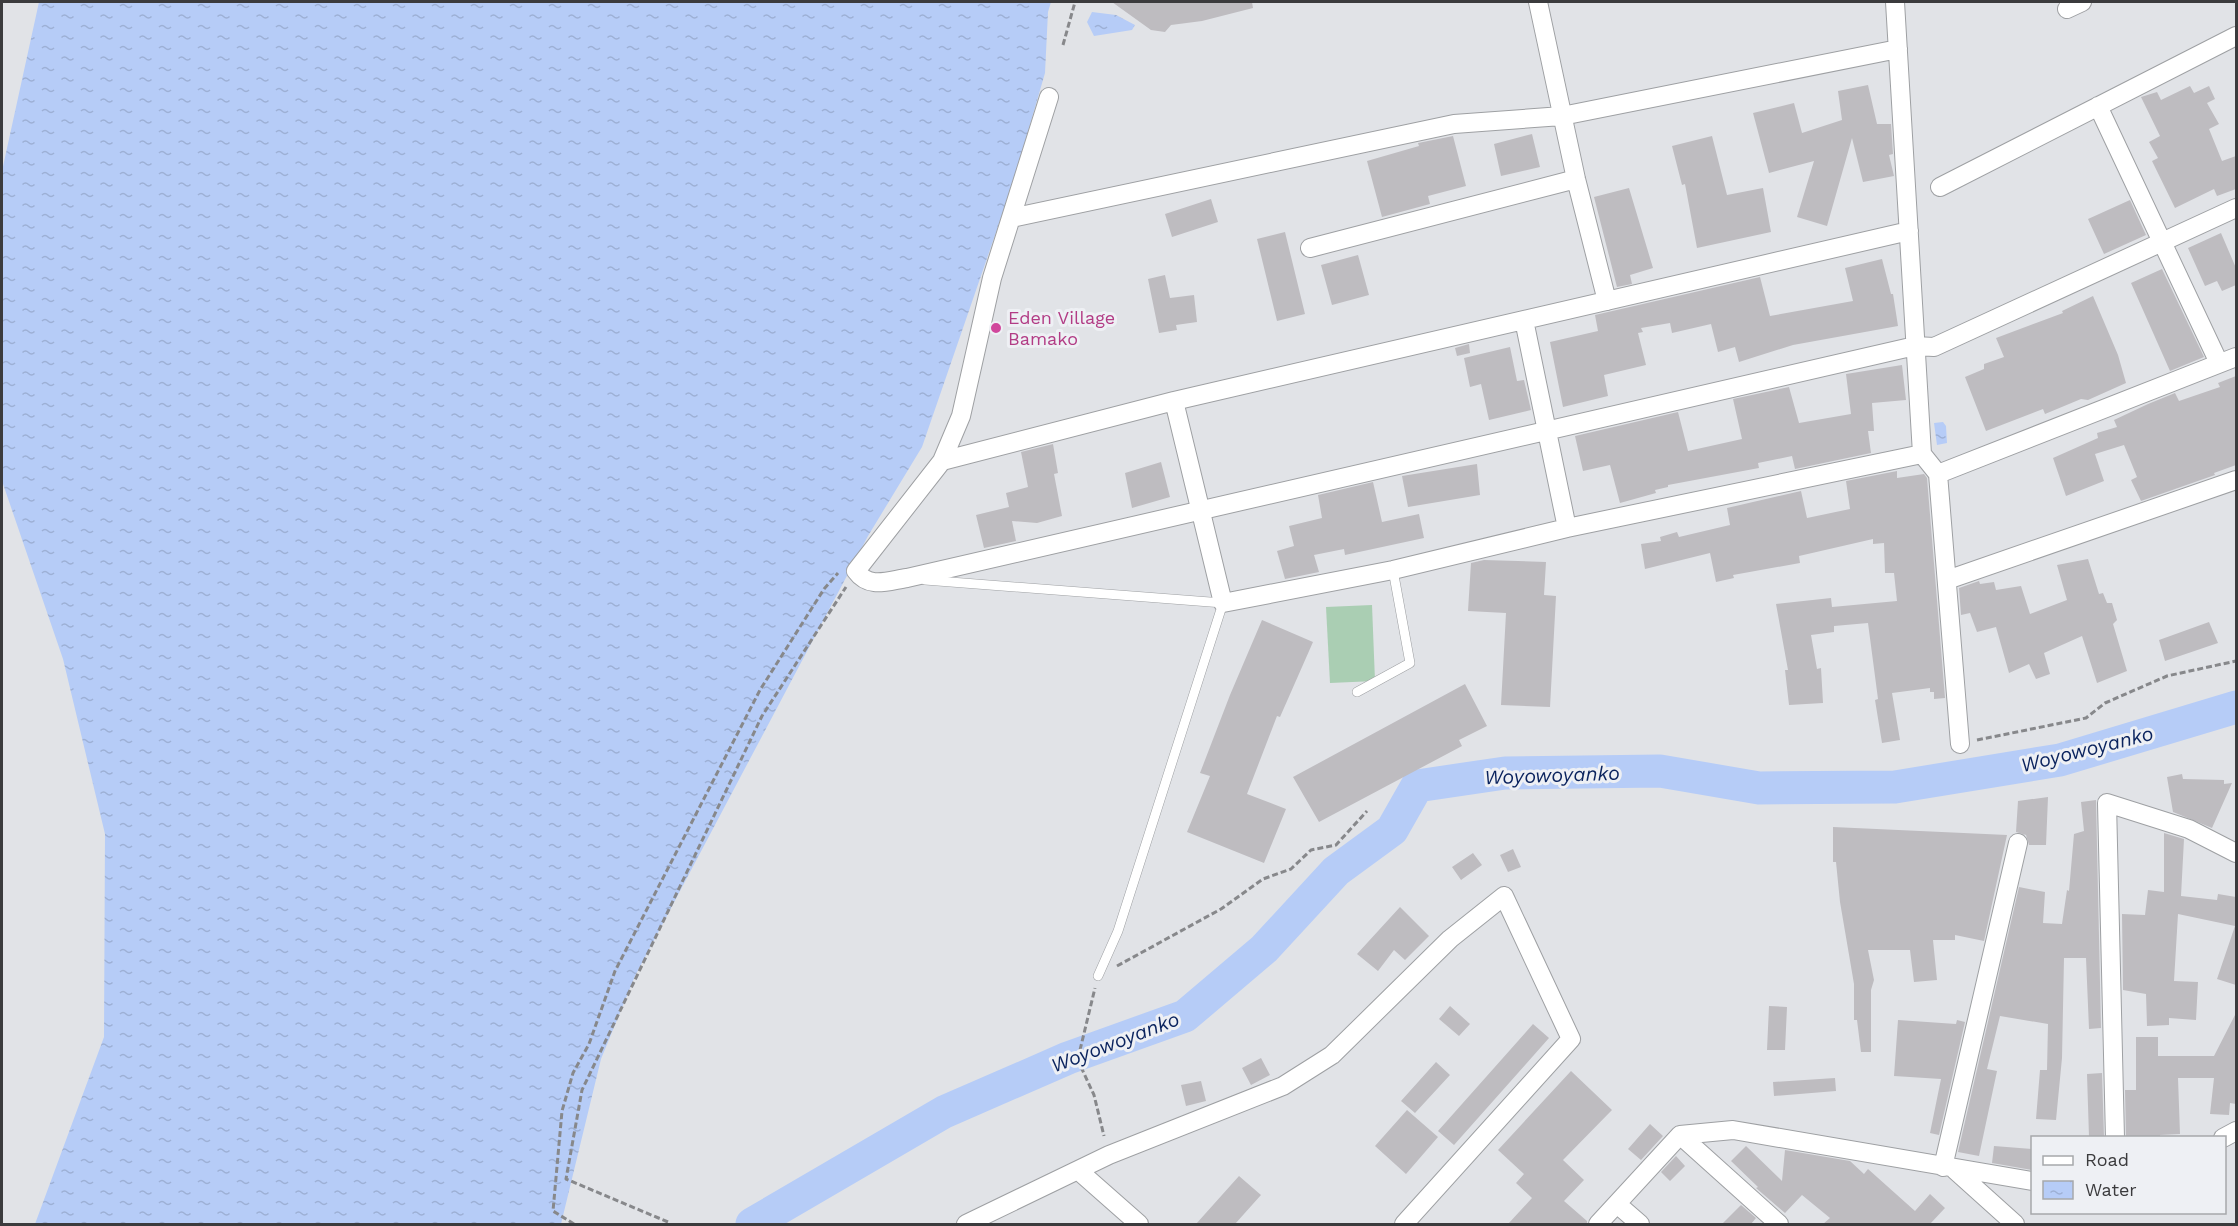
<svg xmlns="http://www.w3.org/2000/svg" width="2238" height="1226" font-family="'Work Sans',sans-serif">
<defs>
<pattern id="water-ripples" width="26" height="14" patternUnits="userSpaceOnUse" patternTransform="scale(1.5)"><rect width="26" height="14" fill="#b6ccf7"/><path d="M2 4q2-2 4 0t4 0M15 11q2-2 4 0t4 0" fill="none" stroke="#9db0d5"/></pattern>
</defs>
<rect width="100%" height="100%" fill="#e1e3e7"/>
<!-- grass -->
<path fill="#aaceb3" d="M 1372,605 L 1375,681 L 1330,683 L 1326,607 Z"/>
<!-- water -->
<path fill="url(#water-ripples)" d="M 39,2 L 1051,2 L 1048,12 L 1045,73 L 1014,180 L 922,447 L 868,536 L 635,976 L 601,1059 L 561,1224 L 35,1224 L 104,1037 L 105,834 L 63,659 L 2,481 L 2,171 Z
M 1092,12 L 1116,15 L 1135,25 L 1132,30 L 1094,36 L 1087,22 Z
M 1943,422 L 1946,426 L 1947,443 L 1937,445 L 1934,423 Z"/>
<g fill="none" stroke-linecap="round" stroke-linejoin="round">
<!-- river -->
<path stroke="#b6ccf7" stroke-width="33" d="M 752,1224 L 944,1112 L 1068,1058 L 1185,1016 L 1264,949 L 1336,871 L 1392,830 L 1417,786 L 1505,773 L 1660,771 L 1759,788 L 1895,787 L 2060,760 L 2236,707"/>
</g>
<!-- building -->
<path fill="#bebcc0" d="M 1112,2 L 1252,2 L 1253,8 L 1202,21 L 1171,25 L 1165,32 L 1151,30 Z
M 1868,85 L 1877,124 L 1891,124 L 1893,154 L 1889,155 L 1894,176 L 1863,182 L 1852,138 L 1827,226 L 1797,217 L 1814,161 L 1769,173 L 1753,113 L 1794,103 L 1802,133 L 1842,120 L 1838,91 Z
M 2190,86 L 2194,93 L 2209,86 L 2215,99 L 2207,103 L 2219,124 L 2209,129 L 2222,161 L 2236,156 L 2236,189 L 2217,196 L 2214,189 L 2175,208 L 2152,161 L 2158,158 L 2149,142 L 2160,136 L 2141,97 L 2157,92 L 2161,100 Z
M 1532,134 L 1540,167 L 1501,176 L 1494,144 Z
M 1453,136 L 1466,186 L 1428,196 L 1430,204 L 1382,217 L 1367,161 L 1419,146 L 1418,143 Z
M 1712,136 L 1727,195 L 1763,188 L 1771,232 L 1697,248 L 1685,184 L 1682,185 L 1672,146 Z
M 1629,188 L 1653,268 L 1630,275 L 1632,284 L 1617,287 L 1594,197 Z
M 1211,199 L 1218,222 L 1172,237 L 1165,214 Z
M 2130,200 L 2146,235 L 2104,254 L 2088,219 Z
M 1285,232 L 1305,314 L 1277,321 L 1257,239 Z
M 2221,233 L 2236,268 L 2236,285 L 2222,291 L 2217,281 L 2205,286 L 2188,248 Z
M 1358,255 L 1369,295 L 1332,305 L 1321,265 Z
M 1882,259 L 1891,294 L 1893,294 L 1898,326 L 1793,345 L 1739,362 L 1735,347 L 1718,352 L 1711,324 L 1672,333 L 1670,323 L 1641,328 L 1643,332 L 1638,333 L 1646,365 L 1604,375 L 1608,396 L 1563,407 L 1550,342 L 1598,331 L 1595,315 L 1760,277 L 1770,316 L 1853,301 L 1845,268 Z
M 2162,269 L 2204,357 L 2170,371 L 2131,283 Z
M 1165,275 L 1170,298 L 1194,295 L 1197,322 L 1176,325 L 1177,330 L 1159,333 L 1148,279 Z
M 2093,296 L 2118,355 L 2126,383 L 2088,400 L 2081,399 L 2045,414 L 2043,409 L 1986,431 L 1965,377 L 1984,369 L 1984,364 L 2004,357 L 1996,338 L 2063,313 L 2062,311 Z
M 1469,344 L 1470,353 L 1457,356 L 1455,348 Z
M 1510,347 L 1517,381 L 1524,380 L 1531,410 L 1489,420 L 1481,384 L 1470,387 L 1464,358 Z
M 1902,365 L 1906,400 L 1872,403 L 1874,431 L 1868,431 L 1871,453 L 1795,469 L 1792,456 L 1758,463 L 1759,468 L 1668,485 L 1668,487 L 1655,490 L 1656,493 L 1620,503 L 1610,465 L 1583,471 L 1575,436 L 1678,412 L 1688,451 L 1742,439 L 1733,399 L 1789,387 L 1799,423 L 1851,414 L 1846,374 Z
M 2236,376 L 2236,465 L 2214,473 L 2215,475 L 2141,501 L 2131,480 L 2137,477 L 2124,445 L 2095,454 L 2104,481 L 2066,496 L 2053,458 L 2098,438 L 2097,433 L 2117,427 L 2114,420 L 2148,404 L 2175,393 L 2179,401 L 2220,387 L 2218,383 Z
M 1053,444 L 1058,473 L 1054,474 L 1062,516 L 1037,523 L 1012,521 L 1016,541 L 984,548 L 976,515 L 1009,507 L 1006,493 L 1028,487 L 1021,452 Z
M 1161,462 L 1170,497 L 1132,508 L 1125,473 Z
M 1477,464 L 1480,495 L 1408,507 L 1402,476 Z
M 1897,471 L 1897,478 L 1924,474 L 1927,478 L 1945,698 L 1934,699 L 1934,692 L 1930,692 L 1930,688 L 1892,693 L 1900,740 L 1882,743 L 1875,700 L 1878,699 L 1868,623 L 1834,626 L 1834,632 L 1811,635 L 1817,669 L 1821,668 L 1823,703 L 1789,705 L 1785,670 L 1788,670 L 1776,604 L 1831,598 L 1832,607 L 1897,601 L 1894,573 L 1885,573 L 1884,543 L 1873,544 L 1873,539 L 1799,556 L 1800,563 L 1733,575 L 1734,578 L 1716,582 L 1710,553 L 1645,569 L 1641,544 L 1661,541 L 1660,537 L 1677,532 L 1679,537 L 1730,525 L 1727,508 L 1801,491 L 1807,518 L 1850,509 L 1846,481 Z
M 1373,482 L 1382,522 L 1419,514 L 1424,538 L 1345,555 L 1344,549 L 1314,555 L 1319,572 L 1285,579 L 1277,551 L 1294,546 L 1289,526 L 1322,518 L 1318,495 Z
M 2088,559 L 2099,594 L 2103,593 L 2107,603 L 2112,603 L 2117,620 L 2113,624 L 2127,671 L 2097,683 L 2082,636 L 2044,653 L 2050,674 L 2036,679 L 2029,664 L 2009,673 L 1996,627 L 1977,632 L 1970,613 L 1961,615 L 1959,588 L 1979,581 L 1980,584 L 1994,582 L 1996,590 L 2021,586 L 2030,614 L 2067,600 L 2057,565 Z
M 1484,560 L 1546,562 L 1544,595 L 1556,596 L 1550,707 L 1501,705 L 1506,613 L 1468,611 L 1471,563 Z
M 1262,620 L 1313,642 L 1280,717 L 1277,716 L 1247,794 L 1286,809 L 1264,863 L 1187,832 L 1210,776 L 1200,773 L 1230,695 Z
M 2209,622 L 2218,643 L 2165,661 L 2159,640 Z
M 1465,684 L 1487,726 L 1459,740 L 1462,746 L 1319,822 L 1293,777 Z
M 2182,774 L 2183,779 L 2224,780 L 2224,784 L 2232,783 L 2212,828 L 2173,812 L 2167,777 Z
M 2048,797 L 2046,845 L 2029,845 L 2026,835 L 2016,832 L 2018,801 Z
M 2096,800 L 2101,1028 L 2089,1029 L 2086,958 L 2064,958 L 2062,1058 L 2056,1120 L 2036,1119 L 2040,1070 L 2047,1070 L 2048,1024 L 2000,1016 L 1987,1069 L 1997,1071 L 1979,1156 L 1958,1152 L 2019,887 L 2045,892 L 2043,923 L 2062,924 L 2067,890 L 2069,891 L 2074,834 L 2084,831 L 2081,802 Z
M 1833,827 L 2007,835 L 1984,941 L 1955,935 L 1955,940 L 1933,940 L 1937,980 L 1914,982 L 1910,950 L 1868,950 L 1874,980 L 1871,990 L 1871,1052 L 1861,1052 L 1857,1020 L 1854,1020 L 1854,984 L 1840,902 L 1836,862 L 1833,862 Z
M 2164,833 L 2184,839 L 2181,896 L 2217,900 L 2218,894 L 2236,897 L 2236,985 L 2217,979 L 2235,926 L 2178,914 L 2174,981 L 2198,982 L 2196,1020 L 2169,1018 L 2169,1025 L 2147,1026 L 2146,994 L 2123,990 L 2122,914 L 2145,915 L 2148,890 L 2164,892 Z
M 1513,849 L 1521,867 L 1508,872 L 1500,855 Z
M 1473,853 L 1482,865 L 1461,880 L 1452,867 Z
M 1400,907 L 1429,936 L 1405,960 L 1394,950 L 1378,971 L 1357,954 Z
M 1450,1006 L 1470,1024 L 1459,1036 L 1439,1019 Z
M 1769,1006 L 1787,1007 L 1785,1050 L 1767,1050 Z
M 2236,1013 L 2236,1104 L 2230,1103 L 2229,1115 L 2210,1114 L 2214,1078 L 2178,1078 L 2180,1134 L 2160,1135 L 2160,1137 L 2126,1137 L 2125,1090 L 2136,1090 L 2136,1037 L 2158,1037 L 2158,1056 L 2214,1056 Z
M 1898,1020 L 1956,1024 L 1957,1020 L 1965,1022 L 1939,1135 L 1930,1133 L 1941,1079 L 1894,1076 Z
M 1533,1024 L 1549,1038 L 1454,1145 L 1438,1131 Z
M 1261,1058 L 1270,1075 L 1251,1085 L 1242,1068 Z
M 1436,1062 L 1450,1075 L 1415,1113 L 1401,1101 Z
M 1571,1071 L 1612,1110 L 1563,1160 L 1584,1180 L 1564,1201 L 1587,1221 L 1587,1224 L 1508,1224 L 1532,1198 L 1516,1183 L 1524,1174 L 1498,1150 Z
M 2102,1073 L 2104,1137 L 2089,1137 L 2087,1074 Z
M 1835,1078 L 1836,1091 L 1774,1096 L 1773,1082 Z
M 1201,1081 L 1206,1101 L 1186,1106 L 1181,1085 Z
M 1407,1110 L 1438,1137 L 1406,1174 L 1375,1146 Z
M 1650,1124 L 1663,1136 L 1641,1160 L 1628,1149 Z
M 1746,1146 L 1782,1181 L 1785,1150 L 1850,1161 L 1864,1174 L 1868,1169 L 1915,1211 L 1930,1194 L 1945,1208 L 1930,1224 L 1823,1224 L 1830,1218 L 1802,1195 L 1785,1213 L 1756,1188 L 1758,1187 L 1731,1161 Z
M 1994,1146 L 2032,1149 L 2032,1170 L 1992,1163 Z
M 1676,1156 L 1685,1166 L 1670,1181 L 1661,1172 Z
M 1239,1176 L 1261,1195 L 1235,1224 L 1196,1224 Z
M 1741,1205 L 1756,1218 L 1751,1224 L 1722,1224 Z"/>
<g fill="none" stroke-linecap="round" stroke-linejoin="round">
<!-- service casing -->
<g stroke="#9ea0a3" stroke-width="10">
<path id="service" d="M 925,580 L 1223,603 L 1118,931 L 1098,976
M 1357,692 L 1410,663 L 1393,570"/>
</g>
<!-- minor casing -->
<g stroke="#9ea0a3" stroke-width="20">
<path id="minor" d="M 1538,2 L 1576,179 L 1607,301
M 1895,2 L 1922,454 L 1938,474 L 1960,744
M 2067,9 L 2082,2
M 1049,97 L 992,278 L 961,416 L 942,461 L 856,571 C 869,589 887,581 907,578 L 1915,346 L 1934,347 L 2236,208
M 2098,106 L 2219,363
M 1940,187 L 2236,36
M 1011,218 L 1454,124 L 1562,116 L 1898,49
M 1310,248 L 1576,179
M 1524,320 L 1567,528
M 1174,401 L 1223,603 L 1393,570 L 1567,528 L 1922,454
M 942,461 L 1174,401 L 1909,231
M 1938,474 L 2236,357
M 1947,580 L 2236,480
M 1680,1135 L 1779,1224
M 2115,1138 L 2107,803 L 2189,829 L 2236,853
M 2223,1138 L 2236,1131
M 1943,1167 L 2018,843
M 1955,1170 L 2015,1224
M 1080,1172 L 1139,1224
M 1617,1204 L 1640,1224
M 966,1224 L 1109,1155 L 1283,1086 L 1332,1055 L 1450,939 L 1504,896 L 1571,1039 L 1404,1224
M 1598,1224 L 1680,1135 L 1733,1130 L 2032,1181"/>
</g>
<!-- path -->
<path stroke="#87888b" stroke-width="3" stroke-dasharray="6 3" stroke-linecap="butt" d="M 1063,45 L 1075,2
M 1977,740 L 2086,718 L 2105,703 L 2167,676 L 2236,661
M 1117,966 L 1221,909 L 1263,879 L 1291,869 L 1311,850 L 1336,845 L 1367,811
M 1080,1050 L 1095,988
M 1081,1067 L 1094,1095 L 1104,1136
M 668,1222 L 566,1179 L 582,1090 L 762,716 L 846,587
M 574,1224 L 553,1211 L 562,1111 L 573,1073 L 589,1044 L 615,971 L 760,690 L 824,589 L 838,573"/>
<!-- service -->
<use href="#service" stroke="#fff" stroke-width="9"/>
<!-- minor -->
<use href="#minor" stroke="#fff" stroke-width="18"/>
</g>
<!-- markers -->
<circle fill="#d1479c" stroke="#eef0f4" stroke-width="2" cx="996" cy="328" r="6"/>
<g text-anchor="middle" stroke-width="6" stroke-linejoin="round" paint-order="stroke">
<!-- hotel labels -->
<g font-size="18" fill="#b23c85" stroke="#eef0f4" text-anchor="start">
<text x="1008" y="324">Eden Village<tspan x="1008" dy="21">Bamako</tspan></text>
</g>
<!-- water labels -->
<g font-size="20" font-style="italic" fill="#0a235e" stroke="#eef0f4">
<text transform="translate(2087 749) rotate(-14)" y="7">Woyowoyanko</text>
<text transform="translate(1552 775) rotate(-2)" y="7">Woyowoyanko</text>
<text transform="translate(1115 1042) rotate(-21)" y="7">Woyowoyanko</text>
</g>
</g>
<!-- border -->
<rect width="2238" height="1226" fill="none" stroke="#3b3b3d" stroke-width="6"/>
<!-- legend -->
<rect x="2031" y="1136" width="195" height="78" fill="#eef0f4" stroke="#a6a8ab" stroke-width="1.5"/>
<rect x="2043" y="1156" width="30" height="9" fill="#ffffff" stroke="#a6a8ab" stroke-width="1.5"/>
<text x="2085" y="1166" font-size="18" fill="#3b3b3d">Road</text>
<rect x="2043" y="1181" width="30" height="18" fill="url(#water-ripples)" stroke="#a6a8ab" stroke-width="1.5"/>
<text x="2085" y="1196" font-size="18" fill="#3b3b3d">Water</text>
</svg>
